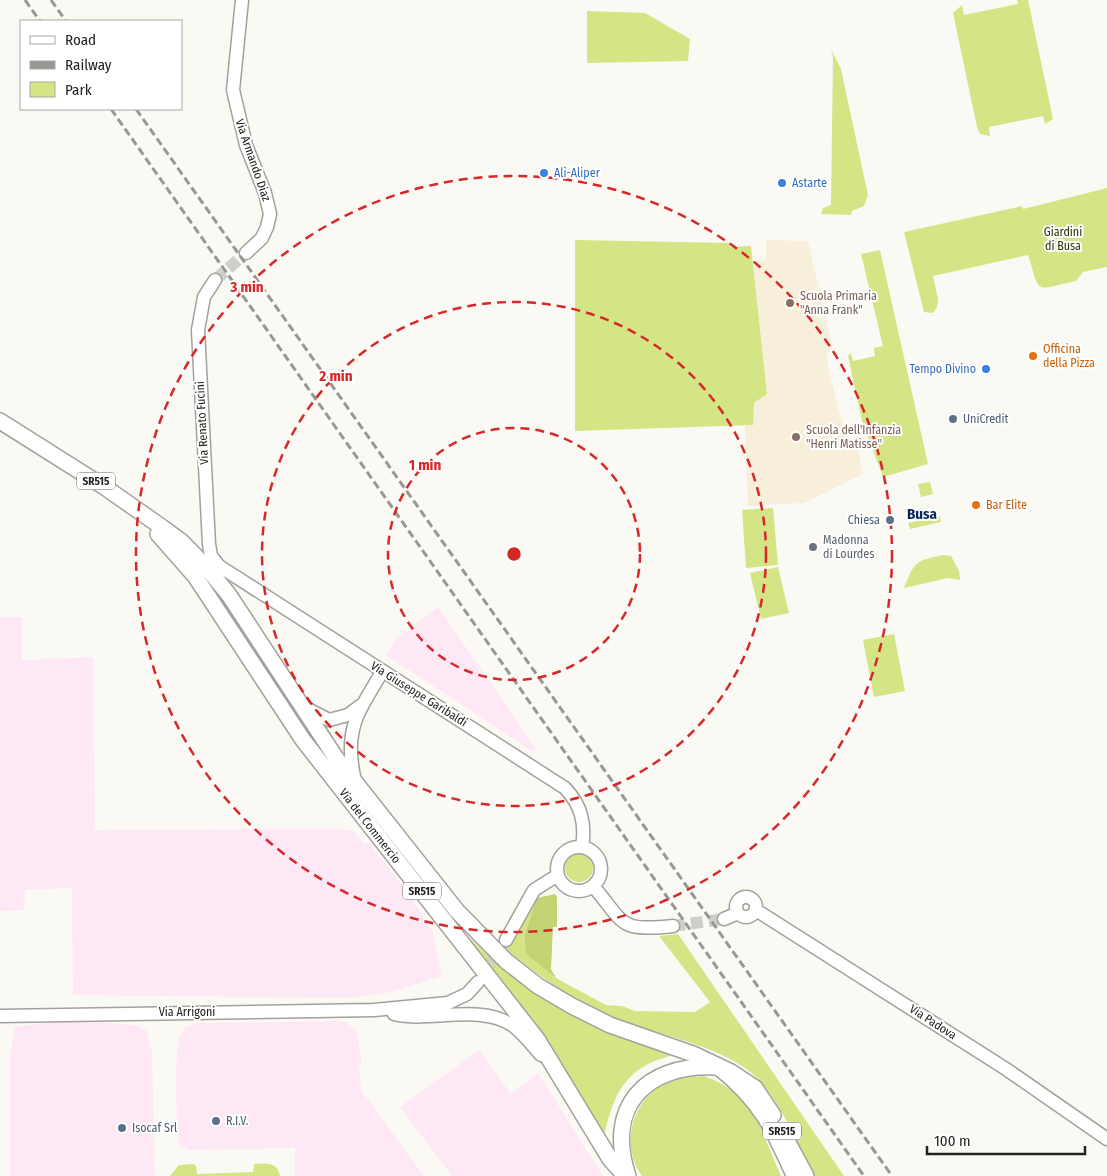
<svg xmlns="http://www.w3.org/2000/svg" width="1107" height="1176" font-family="'Fira Sans Condensed',sans-serif">
<rect width="100%" height="100%" fill="#fbf9f3"/>
<!-- industrial -->
<path fill="#fee8f6" d="M 438,607 L 536,749 L 532,751 L 386,655 L 397,638 Z
M 0,617 L 22,617 L 22,660 L 93,657 L 95,830 L 339,829 L 353,831 L 365,844 L 368,842 L 409,894 L 433,932 L 442,976 L 387,993 L 349,998 L 73,995 L 72,888 L 25,890 L 24,910 L 0,911 Z
M 60,1021 L 136,1025 L 147,1031 L 152,1052 L 155,1176 L 10,1176 L 10,1056 L 15,1027 Z
M 339,1021 L 347,1023 L 357,1032 L 362,1064 L 359,1064 L 361,1090 L 424,1176 L 295,1176 L 295,1148 L 189,1150 L 180,1145 L 177,1135 L 176,1071 L 178,1041 L 185,1028 L 197,1023 Z
M 479,1050 L 511,1094 L 538,1073 L 603,1176 L 452,1176 L 400,1107 Z"/>
<!-- education -->
<path fill="#f7efd9" d="M 766,240 L 808,241 L 832,346 L 826,356 L 831,378 L 849,451 L 858,449 L 863,474 L 804,503 L 748,506 L 745,426 L 752,425 L 754,403 L 767,394 L 753,261 L 766,259 Z"/>
<!-- green -->
<path fill="#d4e585" d="M 1017,0 L 1028,0 L 1053,119 L 1045,124 L 1043,116 L 989,127 L 990,136 L 980,134 L 977,127 L 953,13 L 962,5 L 964,15 L 1018,4 Z
M 587,11 L 645,13 L 690,39 L 688,61 L 587,63 Z
M 831,49 L 841,69 L 868,195 L 864,206 L 852,211 L 851,215 L 821,214 L 823,208 L 831,205 L 833,57 Z
M 1107,188 L 1107,267 L 1083,272 L 1076,281 C 1033,290 1041,296 1028,255 L 933,276 C 934,287 944,305 932,313 L 924,312 L 904,232 L 1022,206 L 1023,209 Z
M 575,240 L 730,243 L 730,247 L 751,246 L 767,394 L 754,403 L 753,425 L 575,431 Z
M 880,250 L 928,464 L 883,477 L 862,421 L 848,356 L 851,353 L 853,361 L 875,356 L 874,348 L 883,346 L 861,254 Z
M 930,482 L 933,494 L 921,497 L 918,484 Z
M 773,508 L 778,565 L 746,568 L 742,510 Z
M 940,516 L 941,522 L 910,529 L 908,523 Z
M 943,555 L 951,556 L 959,571 L 960,580 L 948,578 L 904,588 C 915,561 915,561 943,555 Z
M 778,567 L 789,613 L 761,619 L 750,573 Z
M 894,634 L 905,691 L 874,697 L 863,640 Z
M565 868a14 14 0 1 1 28 0a14 14 0 1 1-28 0Z
M 537,898 L 524,936 L 526,953 L 556,978 L 606,1005 L 622,1006 L 635,1011 L 695,1012 L 710,1002 L 659,936 L 678,934 L 844,1176 L 815,1176 C 799,1147 780,1101 757,1078 C 723,1044 652,1035 608,1015 C 571,998 537,975 506,950 Z
M 462,931 C 529,996 579,1025 667,1053 L 670,1056 C 628,1067 614,1091 605,1132 L 604,1133 L 536,1023 Z
M 704,1076 C 755,1094 760,1130 781,1176 L 642,1176 C 621,1148 630,1106 659,1087 C 673,1078 688,1077 704,1076 Z
M 193,1164 L 196,1166 L 197,1174 L 253,1172 L 254,1164 C 266,1163 278,1162 280,1176 L 170,1176 L 179,1165 Z"/>
<!-- forest -->
<path fill="#c3d373" d="M 555,894 L 557,897 L 557,927 L 553,927 L 551,969 L 556,978 L 526,954 L 524,936 L 537,898 Z"/>
<g fill="none" stroke-linecap="round" stroke-linejoin="round">
<!-- tertiary-tunnel -->
<path stroke="#d0cec9" stroke-width="12" stroke-dasharray="12 6" stroke-linecap="butt" d="M 215,280 L 246,253
M 673,926 L 724,919
M 481,978 L 503,945"/>
<!-- tertiary casing -->
<g stroke="#a3a19b" stroke-width="15">
<path id="tertiary" d="M 242,0 L 233,90 L 246,145 L 265,193 L 270,214 L 267,227 L 262,238 L 246,253
M 215,280 L 204,297 L 198,330 L 209,544 L 211,556 L 219,566 L 565,788 C 581,805 586,823 582,847
M 302,706 L 329,720 L 348,715 L 360,706
M 355,781 C 343,729 358,713 382,672
M557 869a22 22 0 1 1 44 0a22 22 0 1 1-44 0Z
M 593,886 C 625,923 617,932 673,926
M736 907a10 10 0 1 1 20 0a10 10 0 1 1-20 0Z
M 756,910 L 1006,1069 L 1107,1139
M 724,919 L 738,913
M 506,940 L 534,890 L 558,875
M 394,1014 C 431,1023 478,1003 512,1025 C 523,1033 532,1045 541,1055
M 0,1016 L 374,1010 L 448,1003 L 467,994 L 478,982"/>
</g>
<!-- primary casing -->
<g stroke="#a3a19b" stroke-width="18">
<path id="primary" d="M 0,421 L 106,488 L 163,528 L 182,542 L 207,568 L 229,595 L 336,758 L 457,911 L 506,961 L 538,986 L 572,1006 L 610,1025 L 693,1054 L 731,1072 L 755,1088 L 773,1115
M 158,534 L 195,576 L 303,740 L 537,1039 L 610,1159 L 625,1176
M 785,1137 L 806,1176
M 628,1176 C 605,1107 645,1064 715,1067"/>
</g>
<!-- trunk casing -->
<g stroke="#a3a19b" stroke-width="19">
<path id="trunk" d="M 719,1067 C 761,1100 774,1129 795,1176"/>
</g>
<!-- tertiary -->
<use href="#tertiary" stroke="#fff" stroke-width="12"/>
<!-- primary -->
<use href="#primary" stroke="#fff" stroke-width="15"/>
<!-- trunk -->
<use href="#trunk" stroke="#fff" stroke-width="16"/>
<!-- rail -->
<path stroke="#999793" stroke-width="3" stroke-dasharray="8 4" stroke-linecap="butt" d="M 25,0 L 40,21
M 51,0 L 66,21
M 111,109 L 864,1176
M 136,109 L 892,1176"/>
</g>
<!-- distance rings -->
<g fill="none" stroke="#d62828" stroke-width="2.5" stroke-dasharray="9 6">
<circle cx="514" cy="554" r="126"/>
<circle cx="514" cy="554" r="252"/>
<circle cx="514" cy="554" r="378"/>
</g>
<!-- markers -->
<g fill="#3f7fe0" stroke="#fff" stroke-width="2">
<circle cx="544" cy="173" r="5"/>
<circle cx="782" cy="183" r="5"/>
<circle cx="986" cy="369" r="5"/>
</g>
<g fill="#8d6e63" stroke="#fff" stroke-width="2">
<circle cx="790" cy="303" r="5"/>
<circle cx="796" cy="437" r="5"/>
</g>
<g fill="#e8710a" stroke="#fff" stroke-width="2">
<circle cx="1033" cy="356" r="5"/>
<circle cx="976" cy="505" r="5"/>
</g>
<g fill="#5c6f8a" stroke="#fff" stroke-width="2">
<circle cx="953" cy="419" r="5"/>
<circle cx="890" cy="520" r="5"/>
<circle cx="216" cy="1121" r="5"/>
<circle cx="122" cy="1128" r="5"/>
</g>
<circle fill="#6b7280" stroke="#fff" stroke-width="2" cx="813" cy="547" r="5"/>
<g text-anchor="middle" stroke-width="4" stroke-linejoin="round" paint-order="stroke">
<!-- shield labels -->
<g fill="#fff" stroke="#656463" stroke-width="1">
<rect x="77" y="472.5" width="38" height="17" rx="4"/>
<rect x="403" y="882.5" width="38" height="17" rx="4"/>
<rect x="763" y="1122.5" width="38" height="17" rx="4"/>
</g>
<g font-size="11" font-weight="bold" fill="#232220">
<text x="96" y="485">SR515</text>
<text x="422" y="895">SR515</text>
<text x="782" y="1135">SR515</text>
</g>
<!-- street labels -->
<g font-size="12" fill="#232220" stroke="#fff">
<text transform="translate(253 160) rotate(71)" y="4">Via Armando Diaz</text>
<text transform="translate(202 423) rotate(-93)" y="4">Via Renato Fucini</text>
<text transform="translate(419 694) rotate(32)" y="4">Via Giuseppe Garibaldi</text>
<text transform="translate(370 826) rotate(52)" y="4">Via del Commercio</text>
<text x="187" y="1016">Via Arrigoni</text>
<text transform="translate(933 1022) rotate(33)" y="4">Via Padova</text>
</g>
<!-- shop labels -->
<g font-size="12" fill="#366cbe" stroke="#fff" text-anchor="start">
<text x="554" y="177">Alì-Aliper</text>
<text x="792" y="187">Astarte</text>
<text x="976" y="373" text-anchor="end">Tempo Divino</text>
</g>
<!-- park labels -->
<g font-size="12" fill="#2c3108" stroke="#fff">
<text x="1063" y="236">Giardini<tspan x="1063" dy="14">di Busa</tspan></text>
</g>
<!-- education labels -->
<g font-size="12" fill="#785e54" stroke="#fff" text-anchor="start">
<text x="800" y="300">Scuola Primaria<tspan x="800" dy="14">"Anna Frank"</tspan></text>
<text x="806" y="434">Scuola dell'Infanzia<tspan x="806" dy="14">"Henri Matisse"</tspan></text>
</g>
<!-- food labels -->
<g font-size="12" fill="#c56008" stroke="#fff" text-anchor="start">
<text x="1043" y="353">Officina<tspan x="1043" dy="14">della Pizza</tspan></text>
<text x="986" y="509">Bar Elite</text>
</g>
<!-- service labels -->
<g font-size="12" fill="#4e5e75" stroke="#fff" text-anchor="start">
<text x="963" y="423">UniCredit</text>
<text x="880" y="524" text-anchor="end">Chiesa</text>
<text x="226" y="1125">R.I.V.</text>
<text x="132" y="1132">Isocaf Srl</text>
</g>
<!-- worship labels -->
<g font-size="12" fill="#5b616d" stroke="#fff" text-anchor="start">
<text x="823" y="544">Madonna<tspan x="823" dy="14">di Lourdes</tspan></text>
</g>
<!-- quarter labels -->
<g font-size="15" font-weight="bold" fill="#08275b" stroke="#fff">
<text x="922" y="519">Busa</text>
</g>
</g>
<circle cx="514" cy="554" r="8" fill="#d62828" stroke="#fff" stroke-width="2.5"/>
<g font-size="15" text-anchor="middle" font-weight="bold" fill="#d62828" stroke="#fff" stroke-width="4" stroke-linejoin="round" paint-order="stroke">
<text x="247" y="292">3 min</text>
<text x="336" y="381">2 min</text>
<text x="425" y="470">1 min</text>
</g>
<!-- legend -->
<rect x="20" y="20" width="162" height="90" fill="#ffffff" stroke="#a7a7a6"/>
<rect x="30" y="36" width="25" height="8" fill="#ffffff" stroke="#a7a7a6"/>
<text x="65" y="45" font-size="15" fill="#232220">Road</text>
<rect x="30" y="61" width="25" height="8" fill="#999793" stroke="#a7a7a6"/>
<text x="65" y="70" font-size="15" fill="#232220">Railway</text>
<rect x="30" y="82" width="25" height="15" fill="#d4e585" stroke="#a7a7a6"/>
<text x="65" y="95" font-size="15" fill="#232220">Park</text>
<!-- scale -->
<path d="M927 1146v8h158v-8" fill="none" stroke="#232220" stroke-width="2.5"/>
<text x="934" y="1146" font-size="15" fill="#232220" stroke="#ffffff" stroke-width="4" paint-order="stroke">100 m</text>
</svg>
